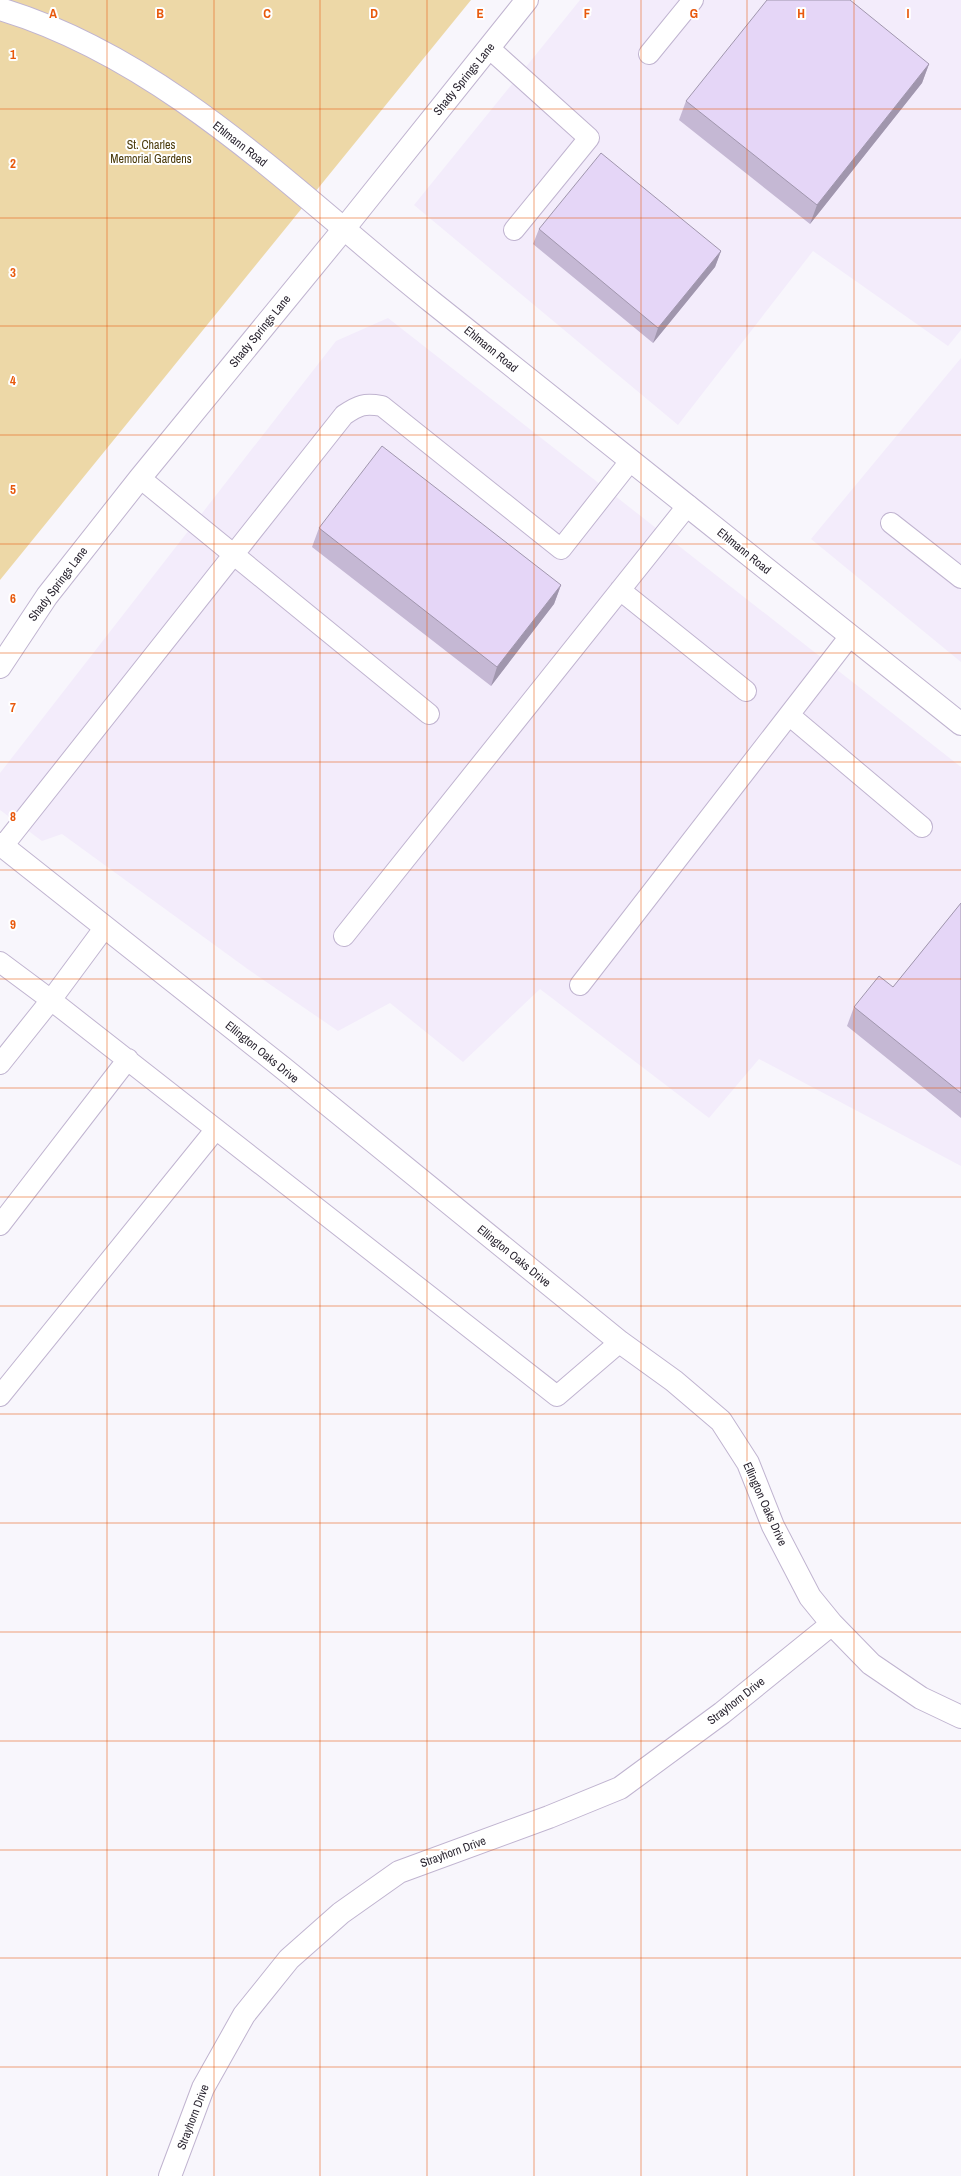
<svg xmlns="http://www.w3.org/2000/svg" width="961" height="2176" font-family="'Archivo Narrow',sans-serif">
<rect width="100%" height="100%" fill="#f8f6fc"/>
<!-- built -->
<path fill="#f3ecfb" d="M 580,0 L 961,0 L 961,330 L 948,346 L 813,251 L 678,425 L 414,205 Z
M 388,318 L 961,767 L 961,1166 L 759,1059 L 709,1118 L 540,989 L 463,1062 L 390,1003 L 338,1031 L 249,970 L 62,834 L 42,841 L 0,810 L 0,773 L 336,341 Z
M 961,358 L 961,662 L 811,539 Z"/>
<!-- green -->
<path fill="#edd8a7" d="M 0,0 L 471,0 L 0,580 Z"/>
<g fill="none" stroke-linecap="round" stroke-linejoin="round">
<!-- service casing -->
<g stroke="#c0b4d0" stroke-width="22">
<path id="service" d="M 489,48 L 589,138 L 514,230
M 649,54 L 693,0
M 140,478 L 429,714
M 891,523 L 961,578
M 620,590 L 746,691
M 789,715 L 922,827
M 3,846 L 344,415 C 359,405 364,403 382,406 L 561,549 L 631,460
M 344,936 L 688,505
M 0,962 L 51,1000 L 105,927
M 580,985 L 850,636
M 0,1064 L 51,1000 L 557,1396 L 620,1342
M 0,1225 L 128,1059
M 0,1396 L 216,1129"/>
</g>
<!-- minor casing -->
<g stroke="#c0b4d0" stroke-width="24">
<path id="minor" d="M 0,667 L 47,596 L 140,478 L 343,230 L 527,0
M 0,844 L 283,1068 L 620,1342 L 674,1381 L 721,1421 L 748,1463 L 773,1526 L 810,1597 L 832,1624 L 871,1664 L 921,1698 L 961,1717
M 170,2176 L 203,2088 L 244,2015 L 289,1959 L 341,1913 L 399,1872 L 549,1817 L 620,1788 L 722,1713 L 832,1624"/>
</g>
<!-- tertiary casing -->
<g stroke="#c0b4d0" stroke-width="24">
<path id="tertiary" d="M 0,9 C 167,59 299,196 432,302 C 608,443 785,583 961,724"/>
</g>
<!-- service -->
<use href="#service" stroke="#fff" stroke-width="20"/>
<!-- minor -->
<use href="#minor" stroke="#fff" stroke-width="22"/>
<!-- tertiary -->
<use href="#tertiary" stroke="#fff" stroke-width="22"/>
</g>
<!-- wall -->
<path fill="#c5b8d4" d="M 929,64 L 922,83 L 810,224 L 679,120 L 686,101 Z
M 539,229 L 721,251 L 715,267 L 653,343 L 533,244 Z
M 319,528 L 561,585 L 554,604 L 491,686 L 312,547 Z
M 961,903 L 961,1118 L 847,1026 L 854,1007 L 893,987 Z"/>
<!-- shaded-wall -->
<path fill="#a096ad" d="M 929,64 L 922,83 L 810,224 L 817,205 Z
M 721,251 L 715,267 L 653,343 L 658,328 Z
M 561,585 L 554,604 L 491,686 L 497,667 Z"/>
<!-- building -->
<path fill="#e5d6f7" stroke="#a096ad" d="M 767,0 L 850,0 L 929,64 L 817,205 L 686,101 Z
M 601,153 L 721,251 L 658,328 L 539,229 Z
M 382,446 L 561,585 L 497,667 L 319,528 Z
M 961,903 L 961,1093 L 854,1007 L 879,976 L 893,987 Z"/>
<!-- grid -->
<path fill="none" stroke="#e8590c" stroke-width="1" stroke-opacity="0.55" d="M 107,0 L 107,2176M 214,0 L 214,2176M 320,0 L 320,2176M 427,0 L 427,2176M 534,0 L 534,2176M 641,0 L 641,2176M 747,0 L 747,2176M 854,0 L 854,2176M 0,109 L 961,109M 0,218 L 961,218M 0,326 L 961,326M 0,435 L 961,435M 0,544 L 961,544M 0,653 L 961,653M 0,762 L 961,762M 0,870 L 961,870M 0,979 L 961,979M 0,1088 L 961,1088M 0,1197 L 961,1197M 0,1306 L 961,1306M 0,1414 L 961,1414M 0,1523 L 961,1523M 0,1632 L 961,1632M 0,1741 L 961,1741M 0,1850 L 961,1850M 0,1958 L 961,1958M 0,2067 L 961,2067"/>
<g text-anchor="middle" stroke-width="4" stroke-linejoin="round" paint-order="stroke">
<!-- street labels -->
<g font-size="12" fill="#2c2732" stroke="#fff">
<text transform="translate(464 79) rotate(-51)" y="4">Shady Springs Lane</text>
<text transform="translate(240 144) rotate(38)" y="4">Ehlmann Road</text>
<text transform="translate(260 331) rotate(-51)" y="4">Shady Springs Lane</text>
<text transform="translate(491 349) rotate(39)" y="4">Ehlmann Road</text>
<text transform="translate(744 551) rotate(39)" y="4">Ehlmann Road</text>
<text transform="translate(58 584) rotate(-53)" y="4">Shady Springs Lane</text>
<text transform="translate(262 1052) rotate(39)" y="4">Ellington Oaks Drive</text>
<text transform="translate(514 1256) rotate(39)" y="4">Ellington Oaks Drive</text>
<text transform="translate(765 1504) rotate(66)" y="4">Ellington Oaks Drive</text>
<text transform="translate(736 1701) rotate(-38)" y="4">Strayhorn Drive</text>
<text transform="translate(453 1852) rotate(-20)" y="4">Strayhorn Drive</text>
<text transform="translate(193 2117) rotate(-69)" y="4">Strayhorn Drive</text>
</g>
<!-- park labels -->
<g font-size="12" fill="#4b3a0a" stroke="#fff">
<text x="151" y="149">St. Charles<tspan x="151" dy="14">Memorial Gardens</tspan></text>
</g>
</g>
<g font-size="13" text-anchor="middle" font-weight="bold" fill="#e8590c" stroke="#fff" stroke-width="4" stroke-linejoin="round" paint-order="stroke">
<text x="53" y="18">A</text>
<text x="160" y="18">B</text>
<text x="267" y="18">C</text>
<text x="374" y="18">D</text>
<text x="480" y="18">E</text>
<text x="587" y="18">F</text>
<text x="694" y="18">G</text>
<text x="801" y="18">H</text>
<text x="908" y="18">I</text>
<text x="13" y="59">1</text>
<text x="13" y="168">2</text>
<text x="13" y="277">3</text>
<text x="13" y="385">4</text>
<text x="13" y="494">5</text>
<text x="13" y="603">6</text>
<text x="13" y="712">7</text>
<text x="13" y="821">8</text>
<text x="13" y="929">9</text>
</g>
</svg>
